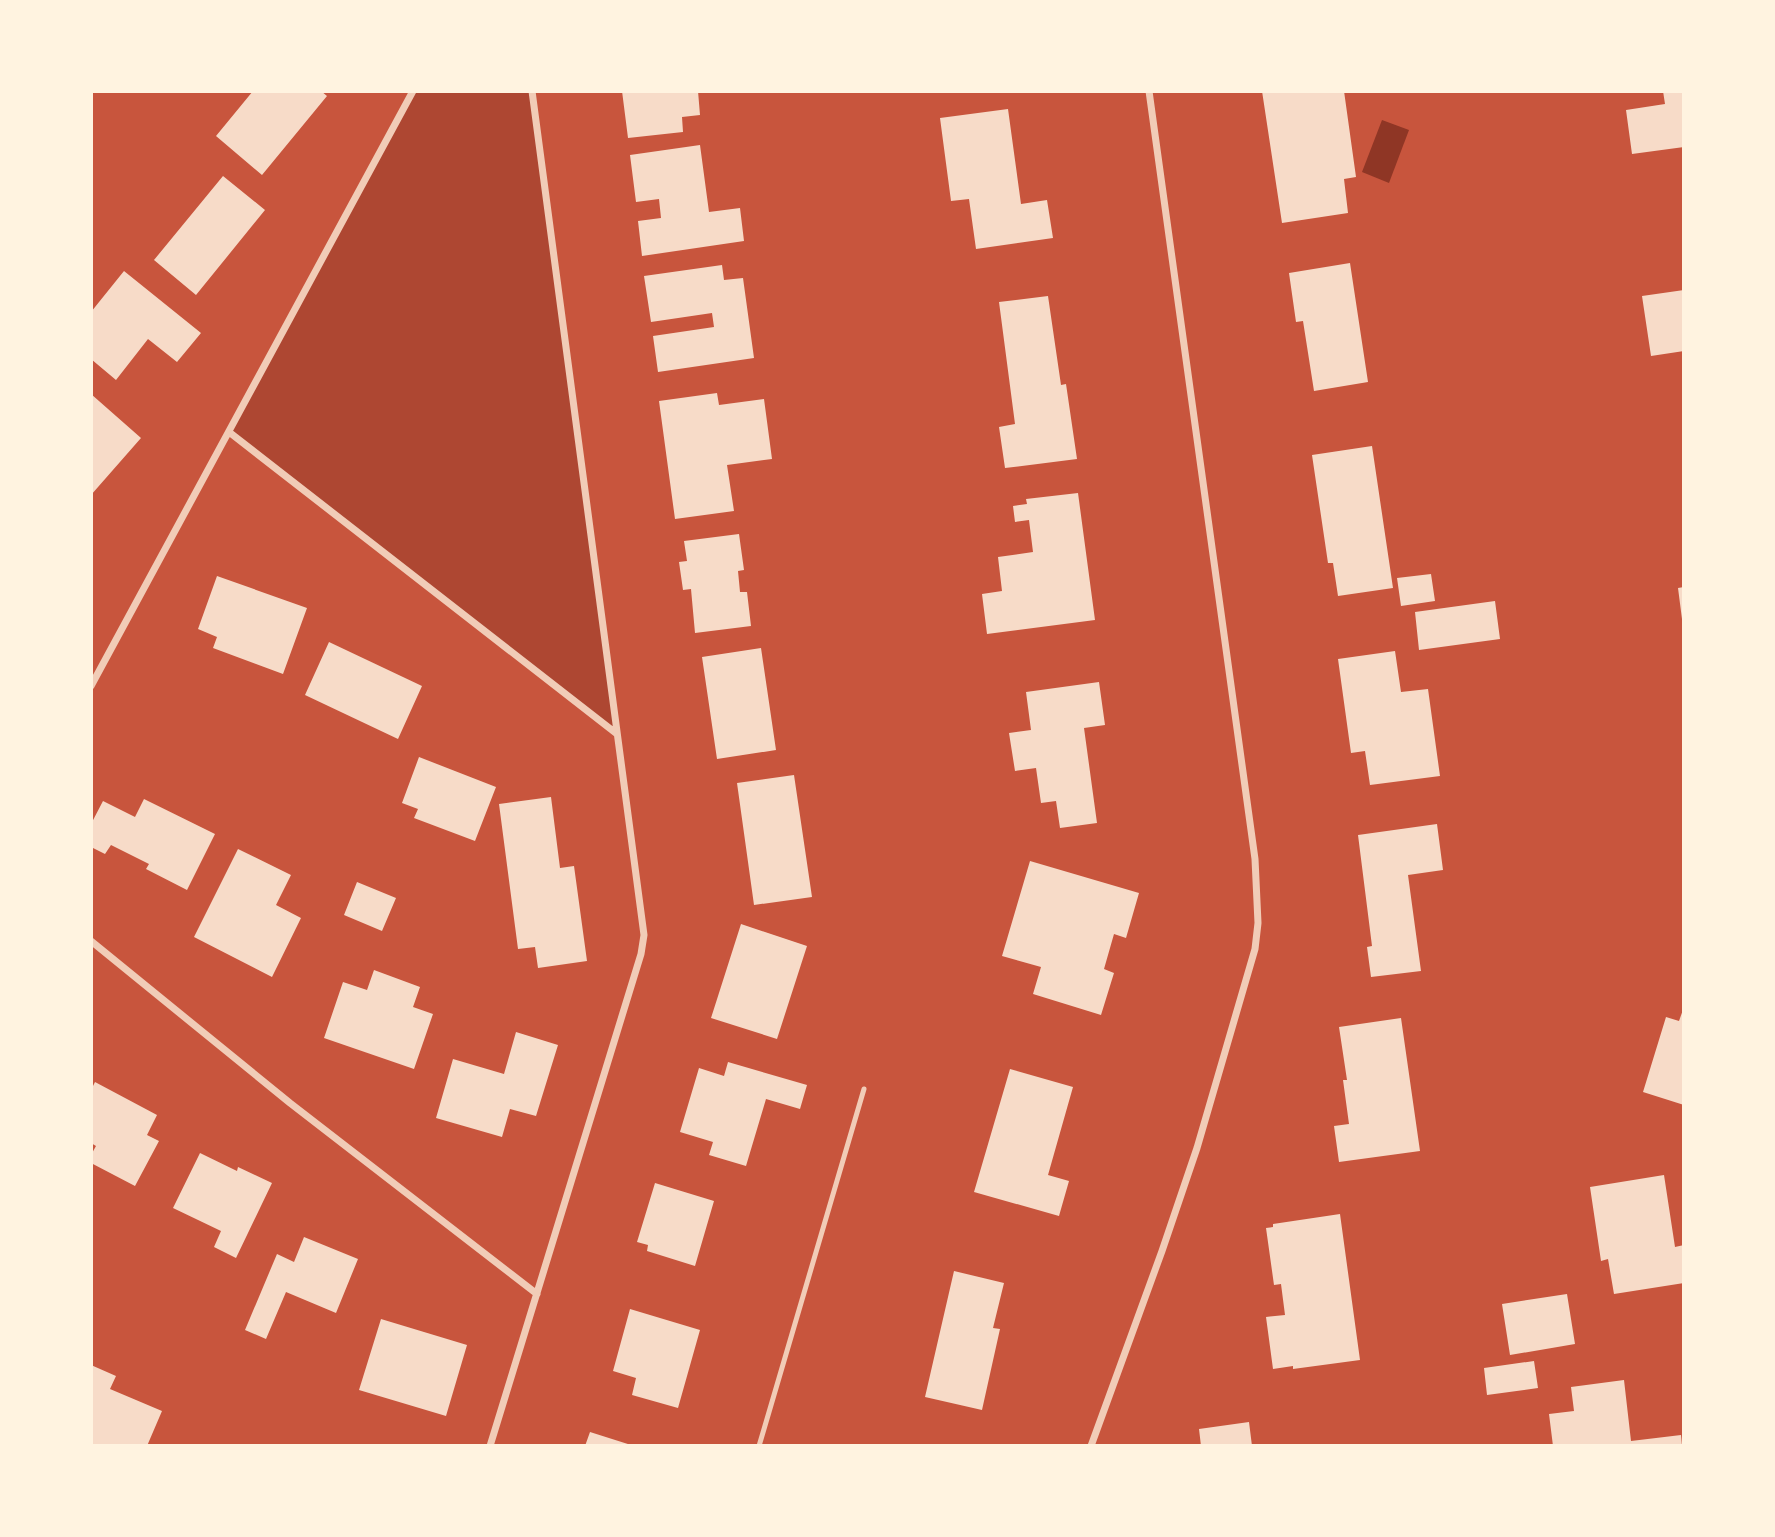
<svg xmlns="http://www.w3.org/2000/svg" width="1775" height="1537" font-family="'Roboto Condensed',sans-serif">
<rect width="100%" height="100%" fill="#c8553d"/>
<!-- green -->
<path fill="#ae4732" d="M 413,91 L 532,91 L 617,734 L 229,432 Z"/>
<!-- water -->
<path fill="#8f3625" d="M 1382,120 L 1409,130 L 1389,183 L 1362,172 Z"/>
<!-- building -->
<path fill="#f7dbc8" d="M 253,91 L 321,91 L 327,96 L 262,175 L 216,136 Z
M 622,91 L 698,91 L 700,115 L 682,117 L 683,132 L 628,138 Z
M 1262,91 L 1344,91 L 1356,177 L 1344,179 L 1348,213 L 1282,223 Z
M 1663,91 L 1684,91 L 1684,147 L 1632,154 L 1626,110 L 1665,104 Z
M 1008,109 L 1021,204 L 1047,200 L 1053,238 L 976,249 L 969,199 L 951,201 L 940,118 Z
M 700,145 L 709,212 L 740,208 L 744,241 L 642,256 L 638,221 L 661,218 L 659,199 L 636,202 L 630,155 Z
M 223,176 L 265,210 L 196,295 L 154,260 Z
M 1350,263 L 1368,382 L 1314,391 L 1303,321 L 1296,322 L 1289,273 Z
M 722,265 L 724,280 L 743,278 L 754,358 L 658,372 L 653,336 L 714,327 L 712,313 L 651,322 L 644,276 Z
M 124,271 L 201,333 L 177,362 L 148,339 L 116,380 L 91,359 L 91,312 Z
M 1684,290 L 1684,351 L 1651,356 L 1642,296 Z
M 1048,296 L 1061,385 L 1066,384 L 1077,459 L 1005,468 L 999,427 L 1015,424 L 999,302 Z
M 717,393 L 719,405 L 764,399 L 772,459 L 727,465 L 734,511 L 675,519 L 659,401 Z
M 91,394 L 141,438 L 91,495 Z
M 1372,446 L 1393,588 L 1338,596 L 1333,563 L 1328,563 L 1312,455 Z
M 1078,493 L 1095,620 L 987,634 L 982,594 L 1002,591 L 998,557 L 1033,552 L 1029,520 L 1015,522 L 1013,506 L 1027,504 L 1026,499 Z
M 739,534 L 744,570 L 738,571 L 740,592 L 747,592 L 751,626 L 695,633 L 691,589 L 683,590 L 679,562 L 687,561 L 684,541 Z
M 1431,574 L 1435,601 L 1401,606 L 1397,578 Z
M 217,576 L 307,608 L 283,674 L 213,648 L 217,637 L 198,629 Z
M 1684,587 L 1684,619 L 1682,619 L 1678,588 Z
M 1495,601 L 1500,639 L 1419,650 L 1415,612 Z
M 329,642 L 422,686 L 398,739 L 305,695 Z
M 761,648 L 776,750 L 717,759 L 702,657 Z
M 1395,651 L 1401,692 L 1428,689 L 1440,776 L 1370,785 L 1365,751 L 1351,753 L 1338,659 Z
M 1099,682 L 1105,725 L 1084,728 L 1097,823 L 1060,828 L 1056,801 L 1041,803 L 1036,768 L 1015,771 L 1009,733 L 1031,730 L 1026,692 Z
M 419,757 L 496,787 L 475,841 L 414,818 L 418,809 L 402,803 Z
M 794,775 L 812,897 L 754,905 L 737,783 Z
M 551,797 L 560,868 L 574,866 L 587,961 L 538,968 L 535,947 L 518,949 L 499,804 Z
M 144,799 L 215,834 L 187,890 L 146,869 L 149,864 L 111,845 L 105,854 L 91,847 L 91,824 L 103,801 L 135,817 Z
M 1437,824 L 1443,870 L 1408,875 L 1421,971 L 1371,977 L 1367,947 L 1372,946 L 1358,835 Z
M 238,849 L 291,875 L 276,905 L 301,918 L 272,977 L 194,937 Z
M 1030,861 L 1139,893 L 1126,938 L 1114,934 L 1104,969 L 1114,973 L 1101,1015 L 1033,994 L 1041,967 L 1002,956 Z
M 357,882 L 396,898 L 382,931 L 344,915 Z
M 741,924 L 807,946 L 777,1039 L 711,1018 Z
M 374,970 L 420,987 L 413,1007 L 433,1014 L 414,1069 L 324,1038 L 343,982 L 367,990 Z
M 1684,1007 L 1684,1105 L 1643,1092 L 1666,1017 L 1679,1021 Z
M 1401,1018 L 1420,1151 L 1339,1162 L 1334,1126 L 1349,1124 L 1343,1080 L 1347,1080 L 1339,1027 Z
M 516,1032 L 558,1045 L 536,1116 L 510,1109 L 502,1137 L 436,1118 L 453,1059 L 504,1074 Z
M 728,1062 L 807,1085 L 800,1109 L 766,1099 L 746,1166 L 709,1155 L 713,1142 L 680,1132 L 699,1068 L 724,1076 Z
M 1010,1069 L 1073,1087 L 1048,1175 L 1069,1181 L 1059,1216 L 974,1192 Z
M 95,1082 L 157,1115 L 147,1135 L 159,1141 L 135,1186 L 91,1163 L 91,1155 L 96,1146 L 91,1143 L 91,1090 Z
M 200,1153 L 237,1171 L 238,1167 L 272,1183 L 236,1258 L 214,1247 L 221,1231 L 173,1208 Z
M 1664,1175 L 1675,1247 L 1684,1245 L 1684,1283 L 1614,1294 L 1608,1259 L 1601,1261 L 1590,1187 Z
M 655,1183 L 714,1201 L 695,1266 L 647,1251 L 648,1245 L 637,1242 Z
M 1340,1214 L 1360,1360 L 1293,1369 L 1293,1366 L 1273,1369 L 1266,1317 L 1285,1315 L 1281,1284 L 1274,1285 L 1266,1228 L 1273,1227 L 1273,1224 Z
M 304,1237 L 358,1259 L 336,1313 L 286,1292 L 266,1339 L 245,1330 L 277,1254 L 294,1262 Z
M 954,1271 L 1004,1283 L 993,1328 L 1000,1329 L 982,1410 L 925,1397 Z
M 1567,1294 L 1575,1344 L 1510,1355 L 1502,1304 Z
M 630,1309 L 700,1330 L 678,1408 L 632,1395 L 636,1378 L 613,1371 Z
M 381,1319 L 467,1345 L 446,1416 L 359,1390 Z
M 1534,1361 L 1538,1388 L 1487,1395 L 1484,1368 Z
M 91,1365 L 116,1376 L 110,1389 L 162,1411 L 147,1446 L 91,1446 Z
M 1624,1380 L 1631,1441 L 1681,1435 L 1682,1446 L 1553,1446 L 1549,1414 L 1574,1411 L 1571,1387 Z
M 1249,1422 L 1252,1446 L 1201,1446 L 1199,1429 Z
M 590,1432 L 631,1445 L 631,1446 L 585,1446 Z"/>
<g fill="none" stroke-linecap="round" stroke-linejoin="round">
<!-- service -->
<path stroke="#f1ccb7" stroke-width="5" d="M 759,1446 L 864,1089"/>
<!-- minor -->
<path stroke="#f1ccb7" stroke-width="7" d="M 229,432 L 617,734
M 91,686 L 413,91
M 91,941 L 290,1103 L 537,1294
M 490,1446 L 641,954 L 644,935 L 532,91
M 1091,1446 L 1162,1251 L 1197,1148 L 1255,949 L 1258,923 L 1255,859 L 1149,91"/>
</g>
<!-- border -->
<rect width="1775" height="1537" fill="none" stroke="#fff3e0" stroke-width="186"/>
</svg>
